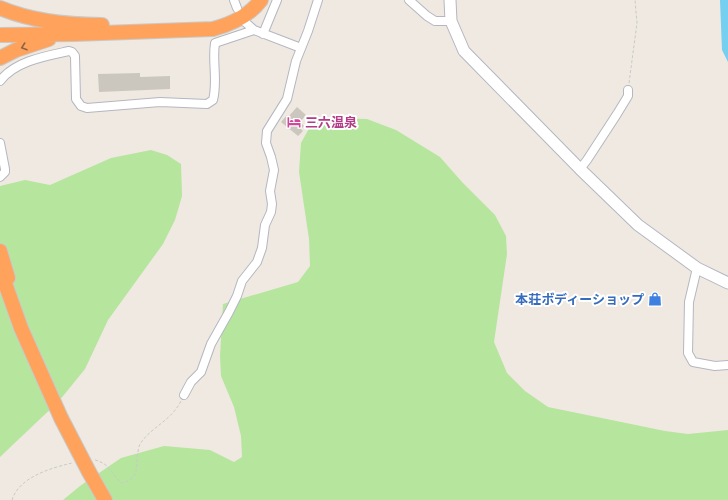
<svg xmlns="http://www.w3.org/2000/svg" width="728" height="500" font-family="'Sofia Sans Condensed','Noto Sans JP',sans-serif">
<rect width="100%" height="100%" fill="#efe9e1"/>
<!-- green -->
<path fill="#b6e59e" d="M 324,118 L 367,119 L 396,130 L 440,157 L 462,182 L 495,215 L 506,236 L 507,254 L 494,342 L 507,373 L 525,391 L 548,407 L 665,431 L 688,434 L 728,430 L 728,500 L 63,500 L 80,486 L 121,458 L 164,446 L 210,450 L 234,462 L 242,457 L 241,436 L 234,407 L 221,376 L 220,356 L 223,304 L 298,282 L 310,266 L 309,239 L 299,172 L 301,143 L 312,123 Z
M 151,150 L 167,155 L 181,164 L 182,196 L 175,220 L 163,244 L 108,320 L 85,369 L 59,401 L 0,457 L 0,186 L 25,180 L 50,185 L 111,158 Z"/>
<!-- water -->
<path fill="#75cff0" d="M 720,0 L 728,0 L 728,62 L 722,50 Z"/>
<!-- building -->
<path fill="#cbc7bf" d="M 140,73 L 140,77 L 170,76 L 170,89 L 99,92 L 98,74 Z
M 297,107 L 306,115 L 300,122 L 304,126 L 301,129 L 303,131 L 298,136 L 281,122 L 287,115 L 288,117 Z"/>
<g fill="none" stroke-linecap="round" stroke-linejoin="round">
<!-- street casing -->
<g stroke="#b4b7c1" stroke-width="10">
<path id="street" d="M 234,0 L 237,8
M 409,0 L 427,16 L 435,21 L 451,21
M 245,22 L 254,30 L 301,48
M 263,34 L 277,0
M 0,81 C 15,61 46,56 69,51 L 72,52 L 75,56 L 76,99 L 81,106 L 87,108 L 160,102 L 207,104 L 213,100 C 218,81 212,62 215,43 L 254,30
M 0,143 L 5,169 L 5,172 L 0,177
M 580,169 L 587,160 L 617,114 L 628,96 L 628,90
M 697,268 L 689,302 L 688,353 L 693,362 L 715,366 L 728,365
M 184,395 L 191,382 L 201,372 L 211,344 L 229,312 L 237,296 L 242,281 L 257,262 L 262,248 L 265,225 L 271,212 L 272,204 L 270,191 L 274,170 L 271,157 L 266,143 L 267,131 L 287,99 L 296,61 L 308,31 L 318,0"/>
</g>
<!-- secondary casing -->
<g stroke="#b4b7c1" stroke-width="13">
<path id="secondary" d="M 450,0 L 451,21 L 464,51 L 580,169 L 638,225 L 697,268 L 728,283"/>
</g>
<!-- highway casing -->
<g stroke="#c9c9c9" stroke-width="16">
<path id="highway" d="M 0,8 C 31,21 68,25 102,25
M 0,35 L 75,34 L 213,29 C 232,24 249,16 261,0
M 0,58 L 16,50 L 49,39
M 0,251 L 8,278
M 0,269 L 21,328 L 61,418
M 89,472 L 105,500"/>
</g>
<!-- path -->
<path stroke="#c9c9c9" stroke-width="1" stroke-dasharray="3 2" stroke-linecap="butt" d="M 629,83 L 637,23 L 635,0
M 95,460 C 110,464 110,472 121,483 C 128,482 133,479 136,472 C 137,465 137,450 140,444 C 151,427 171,421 181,401
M 12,500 C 19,477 51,468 72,463"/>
<!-- street -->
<use href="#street" stroke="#fff" stroke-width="8"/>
<!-- secondary -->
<use href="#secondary" stroke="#fff" stroke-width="11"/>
<!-- highway -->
<use href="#highway" stroke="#ffa35c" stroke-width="14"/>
<!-- highway-bridge casing -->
<g stroke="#c9c9c9" stroke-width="16" stroke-linecap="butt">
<path id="highway-bridge" d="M 61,418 L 89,472"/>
</g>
<!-- highway-bridge -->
<use href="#highway-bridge" stroke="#ffa35c" stroke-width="14"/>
</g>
<!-- one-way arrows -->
<defs><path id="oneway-chevron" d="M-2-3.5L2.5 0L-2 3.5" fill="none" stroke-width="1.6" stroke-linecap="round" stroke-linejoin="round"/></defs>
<use stroke="#8c6343" href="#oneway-chevron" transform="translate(24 47) rotate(161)"/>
<!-- icons -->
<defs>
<g id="hotel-bare" transform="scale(1.08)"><path d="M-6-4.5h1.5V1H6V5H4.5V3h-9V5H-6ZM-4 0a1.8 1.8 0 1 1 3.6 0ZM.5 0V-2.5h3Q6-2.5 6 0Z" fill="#d1479c" stroke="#fff" stroke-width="2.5" paint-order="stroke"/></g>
<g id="shop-bare" transform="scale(1.08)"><path d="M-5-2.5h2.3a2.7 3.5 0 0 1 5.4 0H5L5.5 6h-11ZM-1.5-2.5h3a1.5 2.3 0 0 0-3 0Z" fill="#3f7fe0" stroke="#fff" stroke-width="2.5" paint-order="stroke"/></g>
</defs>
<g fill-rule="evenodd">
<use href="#hotel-bare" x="294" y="122"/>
<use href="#shop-bare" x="655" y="299"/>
</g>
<g text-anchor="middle" stroke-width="4" stroke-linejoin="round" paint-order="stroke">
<!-- hotel labels -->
<g font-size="13" font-weight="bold" fill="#b23c85" stroke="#fff" text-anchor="start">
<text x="305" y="127">三六温泉</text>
</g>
<!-- shop labels -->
<g font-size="13" font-weight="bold" fill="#366cbe" stroke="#fff" text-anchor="end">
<text x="644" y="304">本荘ボディーショップ</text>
</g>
</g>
</svg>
